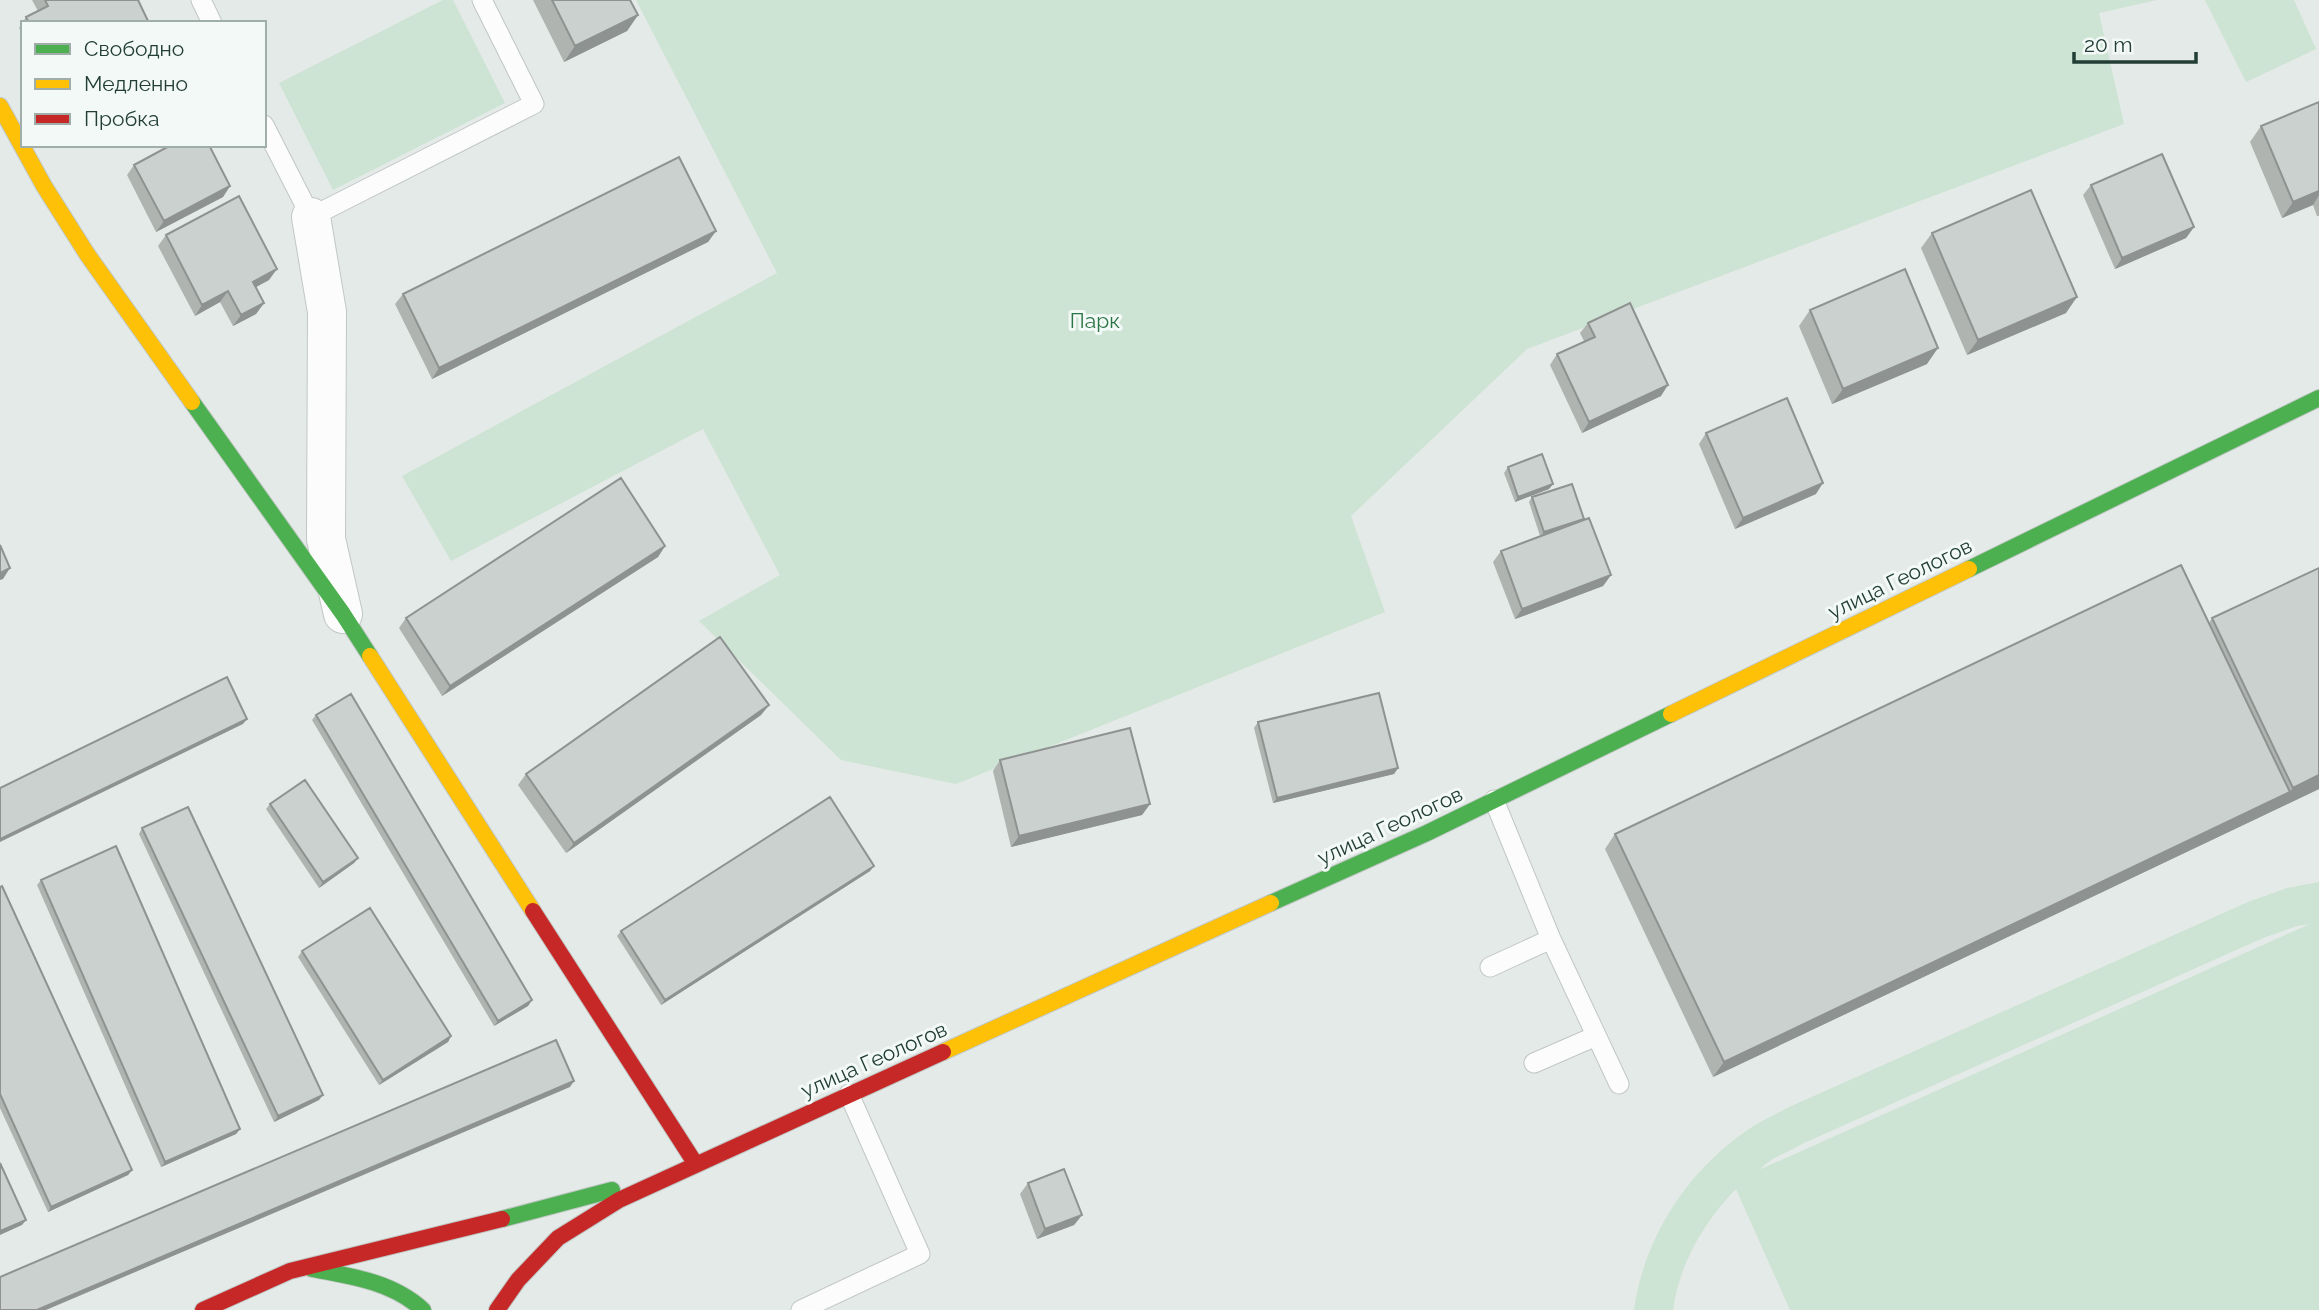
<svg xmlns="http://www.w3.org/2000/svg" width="2319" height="1310" font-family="Raleway,sans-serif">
<rect width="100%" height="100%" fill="#e4eae7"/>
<!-- green -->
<path fill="#cde3d3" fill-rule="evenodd" d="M 443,0 L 453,0 L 505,103 L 333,190 L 279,83 Z
M 636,0 L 2157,0 L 2099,13 L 2124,124 L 1527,349 L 1351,516 L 1385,612 L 956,784 L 841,760 L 699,621 L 780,575 L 703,429 L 451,561 L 402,476 L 777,273 Z
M 2205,0 L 2294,0 L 2316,49 L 2246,82 Z
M 2319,882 L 2319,1310 L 1790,1310 L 1736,1189 C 1704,1222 1679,1264 1673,1310 L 1634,1310 C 1644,1237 1688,1170 1749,1129 C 1761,1121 1774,1115 1787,1108 L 2248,902 L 2287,888 ZM 2310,924 L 1761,1169 L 1761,1168 L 1771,1160 L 1804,1143 L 2263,938 L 2297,926 Z"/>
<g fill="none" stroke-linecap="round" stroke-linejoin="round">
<!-- lane casing -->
<g stroke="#c1c7c4" stroke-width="21">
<path id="lane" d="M 201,0 L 212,23
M 264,125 L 311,217 L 534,104 L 482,0
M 1494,800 L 1551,939 L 1619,1084
M 1490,967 L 1551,939
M 1534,1063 L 1596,1036
M 801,1310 L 920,1254 L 849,1094"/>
</g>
<!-- street casing -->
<g stroke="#c1c7c4" stroke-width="40">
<path id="street" d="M 311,217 L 327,312 L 326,539 L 343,614"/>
</g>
<!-- fast casing -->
<g stroke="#c0c7c4" stroke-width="18">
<path id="fast" d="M 192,402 L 343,614 L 370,656
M 1969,569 L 2319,398
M 1271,903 L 1427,833 L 1671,714
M 502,1219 L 612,1190
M 312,1269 C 351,1276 393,1282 423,1310"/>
</g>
<!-- slow casing -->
<g stroke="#c0c7c4" stroke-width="18">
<path id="slow" d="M 0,106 L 44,186 L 87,254 L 192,402
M 370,656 L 533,911
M 1671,714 L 1969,569
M 943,1052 L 1271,903"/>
</g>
<!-- jam casing -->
<g stroke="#c0c7c4" stroke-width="18">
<path id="jam" d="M 533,911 L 695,1163
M 203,1310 L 290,1271 L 502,1219
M 497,1310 L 518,1280 L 558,1238 L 619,1200 L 943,1052"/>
</g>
<!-- lane -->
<use href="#lane" stroke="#fbfcfb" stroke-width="19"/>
<!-- street -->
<use href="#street" stroke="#fbfcfb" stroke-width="38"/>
<!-- fast -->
<use href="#fast" stroke="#4caf50" stroke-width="16"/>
<!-- slow -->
<use href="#slow" stroke="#ffc107" stroke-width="16"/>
<!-- jam -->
<use href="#jam" stroke="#c62828" stroke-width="16"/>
</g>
<!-- wall -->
<path fill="#afb4b1" d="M 32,0 L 138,0 L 149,23 L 23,23 L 23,35 L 19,28 L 26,17 L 38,11 Z
M 533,0 L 630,0 L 638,15 L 627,31 L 564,62 Z
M 2319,102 L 2319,216 L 2317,216 L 2313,205 L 2282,218 L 2250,142 L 2261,126 Z
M 134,165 L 230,186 L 223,197 L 156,232 L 127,175 Z
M 2091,185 L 2194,227 L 2186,238 L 2115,269 L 2083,195 Z
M 716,231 L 708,242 L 432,379 L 395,304 L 403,294 Z
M 1932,233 L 2066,313 L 1967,355 L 1921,248 Z
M 166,235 L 269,280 L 255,287 L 264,303 L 256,314 L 233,326 L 220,302 L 195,316 L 158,246 Z
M 1810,310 L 1927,364 L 1832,404 L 1799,326 Z
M 1588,323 L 1661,396 L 1582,433 L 1550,365 L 1557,354 L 1584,341 L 1580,333 Z
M 1706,433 L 1816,494 L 1735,529 L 1699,444 Z
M 1508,467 L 1553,484 L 1549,489 L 1515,502 L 1504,473 Z
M 1532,497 L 1583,520 L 1611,575 L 1603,586 L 1515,619 L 1493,562 L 1501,551 L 1540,536 L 1529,502 Z
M 665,546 L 658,557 L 442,696 L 399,628 L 406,618 Z
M 2212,618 L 2319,789 L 1713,1077 L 1605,849 L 1615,834 L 2209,623 Z
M 769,705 L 761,715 L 566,853 L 518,785 L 526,774 Z
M 316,715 L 532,1000 L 528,1006 L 494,1026 L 312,720 Z
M 1258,722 L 1398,768 L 1394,774 L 1273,803 L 1254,728 Z
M 1000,760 L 1150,804 L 1142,815 L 1011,847 L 993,771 Z
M 270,804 L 358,858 L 354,863 L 319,888 L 266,809 Z
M 142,828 L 319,1100 L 274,1122 L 139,834 Z
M 874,866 L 870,871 L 661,1005 L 617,936 L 621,931 Z
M 41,880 L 240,1129 L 236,1134 L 161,1167 L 37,885 Z
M 0,887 L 132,1170 L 128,1175 L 48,1212 L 0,1108 Z
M 302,951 L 451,1036 L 448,1042 L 379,1085 L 298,957 Z
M 1028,1183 L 1082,1215 L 1074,1225 L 1037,1239 L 1020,1194 Z"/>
<!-- shaded-wall -->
<path fill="#8e9290" d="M 638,15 L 627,31 L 564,62 L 575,46 Z
M 230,186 L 223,197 L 156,232 L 164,221 Z
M 2319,191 L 2319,195 L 2313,205 L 2282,218 L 2293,202 Z
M 2194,227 L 2186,238 L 2115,269 L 2122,258 Z
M 716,231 L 708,242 L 432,379 L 439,368 Z
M 277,269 L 269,280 L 245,293 L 253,282 Z
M 228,291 L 220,302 L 195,316 L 202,305 Z
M 2077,297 L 2066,313 L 1967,355 L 1978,340 Z
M 264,303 L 256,314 L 233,326 L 241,315 Z
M 1938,348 L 1927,364 L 1832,404 L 1843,389 Z
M 1668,385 L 1661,396 L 1582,433 L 1589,422 Z
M 1823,483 L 1816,494 L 1735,529 L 1743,518 Z
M 1553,484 L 1549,489 L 1515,502 L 1518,497 Z
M 1584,519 L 1580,524 L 1540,538 L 1544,532 Z
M 665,546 L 658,557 L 442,696 L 450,686 Z
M 10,568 L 3,579 L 0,580 L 0,573 Z
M 1611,575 L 1603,586 L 1515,619 L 1522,609 Z
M 769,705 L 761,715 L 566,853 L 574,843 Z
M 247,719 L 243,724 L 0,842 L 0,839 Z
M 1398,768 L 1394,774 L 1273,803 L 1277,798 Z
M 2319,775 L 2319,789 L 1713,1077 L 1724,1062 L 2290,792 L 2293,788 Z
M 1150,804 L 1142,815 L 1011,847 L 1019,836 Z
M 358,858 L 354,863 L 319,888 L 323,882 Z
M 874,866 L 870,871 L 661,1005 L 665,1000 Z
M 532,1000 L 528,1006 L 494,1026 L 498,1021 Z
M 451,1036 L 448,1042 L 379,1085 L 383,1080 Z
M 574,1081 L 570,1087 L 46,1310 L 37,1310 Z
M 323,1095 L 319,1100 L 274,1122 L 278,1116 Z
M 240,1129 L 236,1134 L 161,1167 L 165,1162 Z
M 132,1170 L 128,1175 L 48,1212 L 51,1207 Z
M 1082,1215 L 1074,1225 L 1037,1239 L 1045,1229 Z
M 26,1220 L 22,1225 L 0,1235 L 0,1231 Z"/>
<!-- building -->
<path fill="#cbd1ce" stroke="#8e9290" stroke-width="2" d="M 45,0 L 138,0 L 149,23 L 29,23 L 26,17 L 48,6 Z
M 552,0 L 630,0 L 638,15 L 575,46 Z
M 2319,102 L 2319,191 L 2293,202 L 2261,126 Z
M 171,145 L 209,145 L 230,186 L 164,221 L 134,165 Z
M 2162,154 L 2194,227 L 2122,258 L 2091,185 Z
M 679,157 L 716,231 L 439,368 L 403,294 Z
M 2031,190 L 2077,297 L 1978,340 L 1932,233 Z
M 239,196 L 277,269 L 253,282 L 264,303 L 241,315 L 228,291 L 202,305 L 166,235 Z
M 1905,269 L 1938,348 L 1843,389 L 1810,310 Z
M 1630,303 L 1668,385 L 1589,422 L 1557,354 L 1595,337 L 1588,323 Z
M 1787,398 L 1823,483 L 1743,518 L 1706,433 Z
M 1542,454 L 1553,484 L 1518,497 L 1508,467 Z
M 621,478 L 665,546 L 450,686 L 406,618 Z
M 1572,484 L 1584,519 L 1544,532 L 1532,497 Z
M 1589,518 L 1611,575 L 1522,609 L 1501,551 Z
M 0,545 L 10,568 L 0,573 Z
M 2181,565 L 2290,792 L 1724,1062 L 1615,834 Z
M 2319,568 L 2319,775 L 2293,788 L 2212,618 Z
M 720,637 L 769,705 L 574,843 L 526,774 Z
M 227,677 L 247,719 L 0,839 L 0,788 Z
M 1379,693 L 1398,768 L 1277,798 L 1258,722 Z
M 351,694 L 532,1000 L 498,1021 L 316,715 Z
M 1130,728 L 1150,804 L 1019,836 L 1000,760 Z
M 305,780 L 358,858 L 323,882 L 270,804 Z
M 830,797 L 874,866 L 665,1000 L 621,931 Z
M 188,807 L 323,1095 L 278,1116 L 142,828 Z
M 116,846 L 240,1129 L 165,1162 L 41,880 Z
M 2,886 L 132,1170 L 51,1207 L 0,1094 L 0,887 Z
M 370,908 L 451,1036 L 383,1080 L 302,951 Z
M 556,1040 L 574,1081 L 37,1310 L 0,1310 L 0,1277 Z
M 0,1163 L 26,1220 L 0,1231 Z
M 1064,1169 L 1082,1215 L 1045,1229 L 1028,1183 Z"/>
<g text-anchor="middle" stroke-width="6" stroke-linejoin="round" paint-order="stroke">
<!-- park labels -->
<g font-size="21" fill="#2b7646" stroke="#f3f9f6">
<text x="1095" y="328">Парк</text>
</g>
<!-- street labels -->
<g font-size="21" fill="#223e36" stroke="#f3f9f6">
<text transform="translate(1900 579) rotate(-26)" y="7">улица Геологов</text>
<text transform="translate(1390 826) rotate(-25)" y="7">улица Геологов</text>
<text transform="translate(874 1060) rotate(-24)" y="7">улица Геологов</text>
</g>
</g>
<!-- legend -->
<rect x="21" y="21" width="245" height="126" fill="#f3f9f6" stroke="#9faea9" stroke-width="2"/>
<rect x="35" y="44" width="35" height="10" fill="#4caf50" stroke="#9faea9" stroke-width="2"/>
<text x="84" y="56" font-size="21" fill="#223e36">Свободно</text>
<rect x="35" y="79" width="35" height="10" fill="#ffc107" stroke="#9faea9" stroke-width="2"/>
<text x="84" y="91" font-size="21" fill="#223e36">Медленно</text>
<rect x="35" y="114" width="35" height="10" fill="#c62828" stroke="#9faea9" stroke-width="2"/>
<text x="84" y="126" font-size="21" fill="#223e36">Пробка</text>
<!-- scale -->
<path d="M2074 52v10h122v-10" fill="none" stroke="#223e36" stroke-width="3.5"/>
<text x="2084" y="52" font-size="21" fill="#223e36" stroke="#f3f9f6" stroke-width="5" paint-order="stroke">20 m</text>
</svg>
